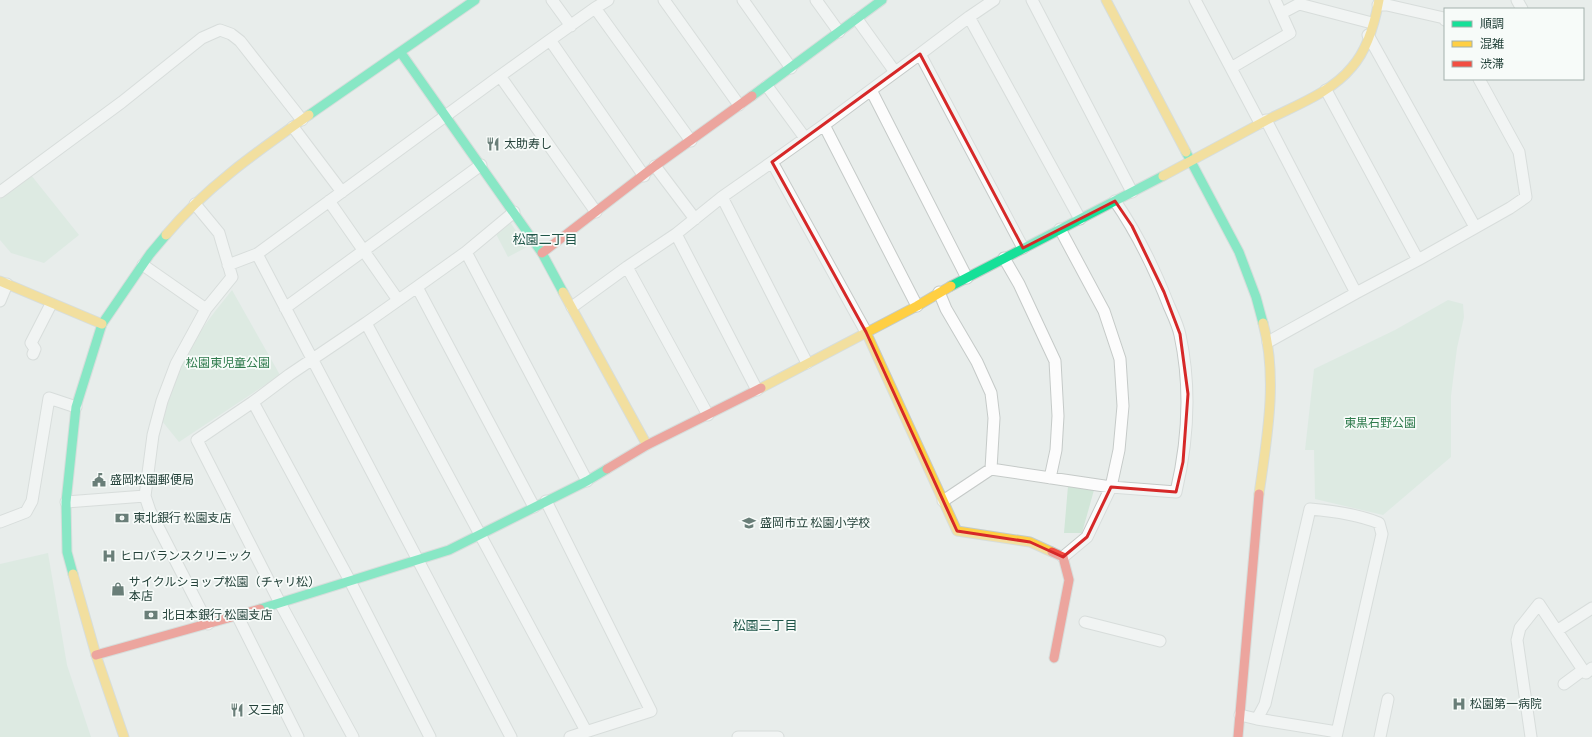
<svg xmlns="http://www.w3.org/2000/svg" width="1592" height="737" font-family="'Source Sans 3','Noto Sans JP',sans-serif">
<rect width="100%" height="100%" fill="#e8edeb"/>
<!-- green -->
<path fill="#d1e6d8" d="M 31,175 L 79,235 L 44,263 L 11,253 L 0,240 L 0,199 Z
M 510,222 L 527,247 L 508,257 L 495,232 Z
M 232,290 L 280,375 L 179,442 L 162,421 C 167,407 170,391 175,377 C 188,345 211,316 232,290 Z
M 1448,300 L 1463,304 L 1464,317 L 1457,348 L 1451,396 L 1451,457 L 1383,515 L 1315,499 L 1314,450 L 1305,450 L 1314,369 L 1395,330 Z
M 1068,486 L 1094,490 L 1082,533 L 1064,533 Z
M 48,553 L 67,665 L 91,737 L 0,737 L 0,564 Z"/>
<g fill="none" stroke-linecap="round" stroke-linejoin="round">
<!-- street casing -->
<g stroke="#c5cac8" stroke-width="13">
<path id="street" d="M 552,0 L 571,26
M 608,0 L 595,8 L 691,141
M 664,0 L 739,105
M 743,0 L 791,68
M 816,0 L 839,32
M 1032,0 L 1132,192
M 1195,0 L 1260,123
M 1517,0 L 1522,9
M 1378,5 L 1387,5 L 1444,18 L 1445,20
M 1282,13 L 1299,4 L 1372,23
M 969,17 L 994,0
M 857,19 L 895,72
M 1368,35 L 1475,227
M 550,40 L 595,8
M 1231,68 L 1290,33 L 1275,0
M 500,76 L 257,254 L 511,737
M 767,86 L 805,138
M 871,90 L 920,54
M 1326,90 L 1418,260 L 1510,208 L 1526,197 L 1519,152 L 1479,79
M 1266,120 L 1356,293 L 1268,342
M 293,127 L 342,192
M 772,162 L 824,125
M 655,166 L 695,219
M 0,192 L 122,102 L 202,38 L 220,30 L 231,34 L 240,41 L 302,120
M 329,201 L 398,300
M 195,204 L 219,233 L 232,277 L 206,309
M 596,212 L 500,76 L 550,40 L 644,176
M 1060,229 L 1104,311 L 1120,359 L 1123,406 L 1119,450 L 1111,487 L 1087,537 L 1063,557
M 676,234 L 722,197
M 1023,248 L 920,54 L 969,17 L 1080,219
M 466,252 L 514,212
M 1004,258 L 1019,284 L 1055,361 L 1058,416 L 1056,450 L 1050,478
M 143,265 L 206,309 L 176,364 L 162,401 L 153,435 L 145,496 L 150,511 L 208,624
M 228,265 L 257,254
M 939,292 L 946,309 L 977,362 L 991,393 L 994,418 L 991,469 L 1111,487 L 1176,492 C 1188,441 1191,386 1180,335 C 1178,325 1173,315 1169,306 C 1155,270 1137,233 1115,201
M 1356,293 L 1418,260
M 0,301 L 7,284
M 917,306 L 824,125 L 871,90 L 967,278
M 572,307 L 627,267
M 285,308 L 481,165
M 366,323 L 417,287
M 33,354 L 35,349 L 31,343 L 51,304
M 807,363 L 722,197 L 772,162 L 866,332
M 253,402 L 289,375 L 366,323 L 586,731
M 708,415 L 627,267 L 676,234 L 757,390
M 546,501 L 651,711 L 570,737
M 943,501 L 991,469
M 66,502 L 145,496
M 534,507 L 417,287 L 466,252 L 587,481
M 0,522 L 26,512 L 32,501 L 49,398 L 76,407
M 237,615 L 298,737
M 1085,622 L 1160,641
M 1558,630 L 1592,608
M 1564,684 L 1583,670
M 1240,715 L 1257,719 L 1265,704 L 1310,509 C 1334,511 1357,514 1379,523 L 1382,534 L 1336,737
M 1257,719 L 1337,732
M 353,737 L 280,603 L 197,440 L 253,402 L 350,581 L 430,737
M 738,737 L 778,737
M 1380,737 L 1388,699
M 1531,737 L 1517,640 L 1520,628 L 1539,604 L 1583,670 L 1586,673 L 1592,668"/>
</g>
<!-- fast casing -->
<g stroke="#c3cbc8" stroke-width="11">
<path id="fast" d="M 401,53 L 542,253 L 563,292
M 752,96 L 882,0
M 309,115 L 475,0
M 1186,152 L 1239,252 L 1256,297 L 1263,323
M 951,286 L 1163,176
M 73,574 L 67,552 L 66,502 L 76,407 L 102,324 L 150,254 L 166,235
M 260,609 L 449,550 L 587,481 L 607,469"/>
</g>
<!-- slow casing -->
<g stroke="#c3cbc8" stroke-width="11">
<path id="slow" d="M 1106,0 L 1186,152
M 1163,176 C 1197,158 1231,139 1265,121 C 1294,106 1331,93 1352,67 C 1367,50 1375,22 1379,0
M 166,235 C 206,187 258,151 309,115
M 0,281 L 102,324
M 563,292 L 647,445
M 866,332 L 957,531 L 1030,542 L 1052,552
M 761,388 L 917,306 L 951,286
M 1259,494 C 1267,438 1278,378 1263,323
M 73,574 L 96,655 L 124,737"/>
</g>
<!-- jam casing -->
<g stroke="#c3cbc8" stroke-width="11">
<path id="jam" d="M 542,253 L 655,166 L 752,96
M 607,469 L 647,445 L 761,388
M 1052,552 L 1063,557 L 1069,580 L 1054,658
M 96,655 L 260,609
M 1238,737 L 1259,494"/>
</g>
<!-- street -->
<use href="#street" stroke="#fcfcfc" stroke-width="11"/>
<!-- fast -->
<use href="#fast" stroke="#16e098" stroke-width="9"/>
<!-- slow -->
<use href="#slow" stroke="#ffcf43" stroke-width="9"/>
<!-- jam -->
<use href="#jam" stroke="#f24e42" stroke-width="9"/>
</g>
<!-- marked area -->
<path d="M0 0H1592V737H0ZM 920,54 L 1023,248 L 1115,201 L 1132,226 L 1164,292 L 1180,334 L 1188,394 L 1183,462 L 1176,492 L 1111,487 L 1087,537 L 1063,557 L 1030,542 L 957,531 L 866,332 L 772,162 Z" fill="#e8edeb" fill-opacity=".55" fill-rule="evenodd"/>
<path fill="none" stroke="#d62828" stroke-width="3" stroke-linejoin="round" d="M 920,54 L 1023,248 L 1115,201 L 1132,226 L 1164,292 L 1180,334 L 1188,394 L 1183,462 L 1176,492 L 1111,487 L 1087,537 L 1063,557 L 1030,542 L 957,531 L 866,332 L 772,162 Z"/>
<!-- icons -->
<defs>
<g id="restaurant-bare" transform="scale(1.08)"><path d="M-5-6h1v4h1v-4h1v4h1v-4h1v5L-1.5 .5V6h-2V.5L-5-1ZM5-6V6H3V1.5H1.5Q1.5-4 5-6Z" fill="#697e78" stroke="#f7fbf9" stroke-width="2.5" paint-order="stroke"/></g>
<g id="civic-bare" transform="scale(1.08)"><path d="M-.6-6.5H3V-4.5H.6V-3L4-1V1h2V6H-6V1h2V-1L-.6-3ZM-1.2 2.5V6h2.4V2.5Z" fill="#697e78" stroke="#f7fbf9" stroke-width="2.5" paint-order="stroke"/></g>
<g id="bank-bare" transform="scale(1.08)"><path d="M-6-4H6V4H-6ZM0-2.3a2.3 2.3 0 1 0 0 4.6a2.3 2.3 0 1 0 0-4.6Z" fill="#697e78" stroke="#f7fbf9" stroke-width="2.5" paint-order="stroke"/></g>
<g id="school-bare" transform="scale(1.08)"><path d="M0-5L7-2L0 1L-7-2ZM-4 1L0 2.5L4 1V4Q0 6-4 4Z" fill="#697e78" stroke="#f7fbf9" stroke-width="2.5" paint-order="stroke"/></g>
<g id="hospital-bare" transform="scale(1.08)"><path d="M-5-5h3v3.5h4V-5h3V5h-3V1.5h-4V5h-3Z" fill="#697e78" stroke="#f7fbf9" stroke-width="2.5" paint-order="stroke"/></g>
<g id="shop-bare" transform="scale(1.08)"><path d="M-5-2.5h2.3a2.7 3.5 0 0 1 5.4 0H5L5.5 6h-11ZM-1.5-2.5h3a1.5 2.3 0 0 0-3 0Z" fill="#697e78" stroke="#f7fbf9" stroke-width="2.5" paint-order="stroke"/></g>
</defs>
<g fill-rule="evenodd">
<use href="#restaurant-bare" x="493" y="144"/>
<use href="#civic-bare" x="99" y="480"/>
<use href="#bank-bare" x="122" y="518"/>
<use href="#school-bare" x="749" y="523"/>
<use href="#hospital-bare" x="109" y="556"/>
<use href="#shop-bare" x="118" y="589"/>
<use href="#bank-bare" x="151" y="615"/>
<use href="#hospital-bare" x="1459" y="704"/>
<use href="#restaurant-bare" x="237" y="710"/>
</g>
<g text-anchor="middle" stroke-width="3.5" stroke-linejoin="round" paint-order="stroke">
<!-- poi labels -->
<g font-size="12" fill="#24423a" stroke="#f7fbf9" text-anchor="start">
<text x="504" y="148">太助寿し</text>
<text x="110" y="484">盛岡松園郵便局</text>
<text x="133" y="522">東北銀行 松園支店</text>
<text x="760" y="527">盛岡市立 松園小学校</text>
<text x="120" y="560">ヒロバランスクリニック</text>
<text x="129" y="586">サイクルショップ松園（チャリ松）<tspan x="129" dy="14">本店</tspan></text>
<text x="162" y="619">北日本銀行 松園支店</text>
<text x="1470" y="708">松園第一病院</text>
<text x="248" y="714">又三郎</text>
</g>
<!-- park labels -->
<g font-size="12" fill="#2d7a4b" stroke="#f7fbf9">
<text x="228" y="367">松園東児童公園</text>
<text x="1380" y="427">東黒石野公園</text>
</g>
<!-- neighbourhood labels -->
<g font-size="13" fill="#1f5548" stroke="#f7fbf9">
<text x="545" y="244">松園二丁目</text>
<text x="765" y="630">松園三丁目</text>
</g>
</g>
<!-- legend -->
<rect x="1444" y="8" width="140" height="72" fill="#f7fbf9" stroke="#a3b1ad"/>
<rect x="1452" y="21" width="20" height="6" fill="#16e098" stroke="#a3b1ad"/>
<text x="1480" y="28" font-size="12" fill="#24423a">順調</text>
<rect x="1452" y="41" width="20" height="6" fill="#ffcf43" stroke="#a3b1ad"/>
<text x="1480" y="48" font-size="12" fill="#24423a">混雑</text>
<rect x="1452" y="61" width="20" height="6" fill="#f24e42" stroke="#a3b1ad"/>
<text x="1480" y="68" font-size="12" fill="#24423a">渋滞</text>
</svg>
